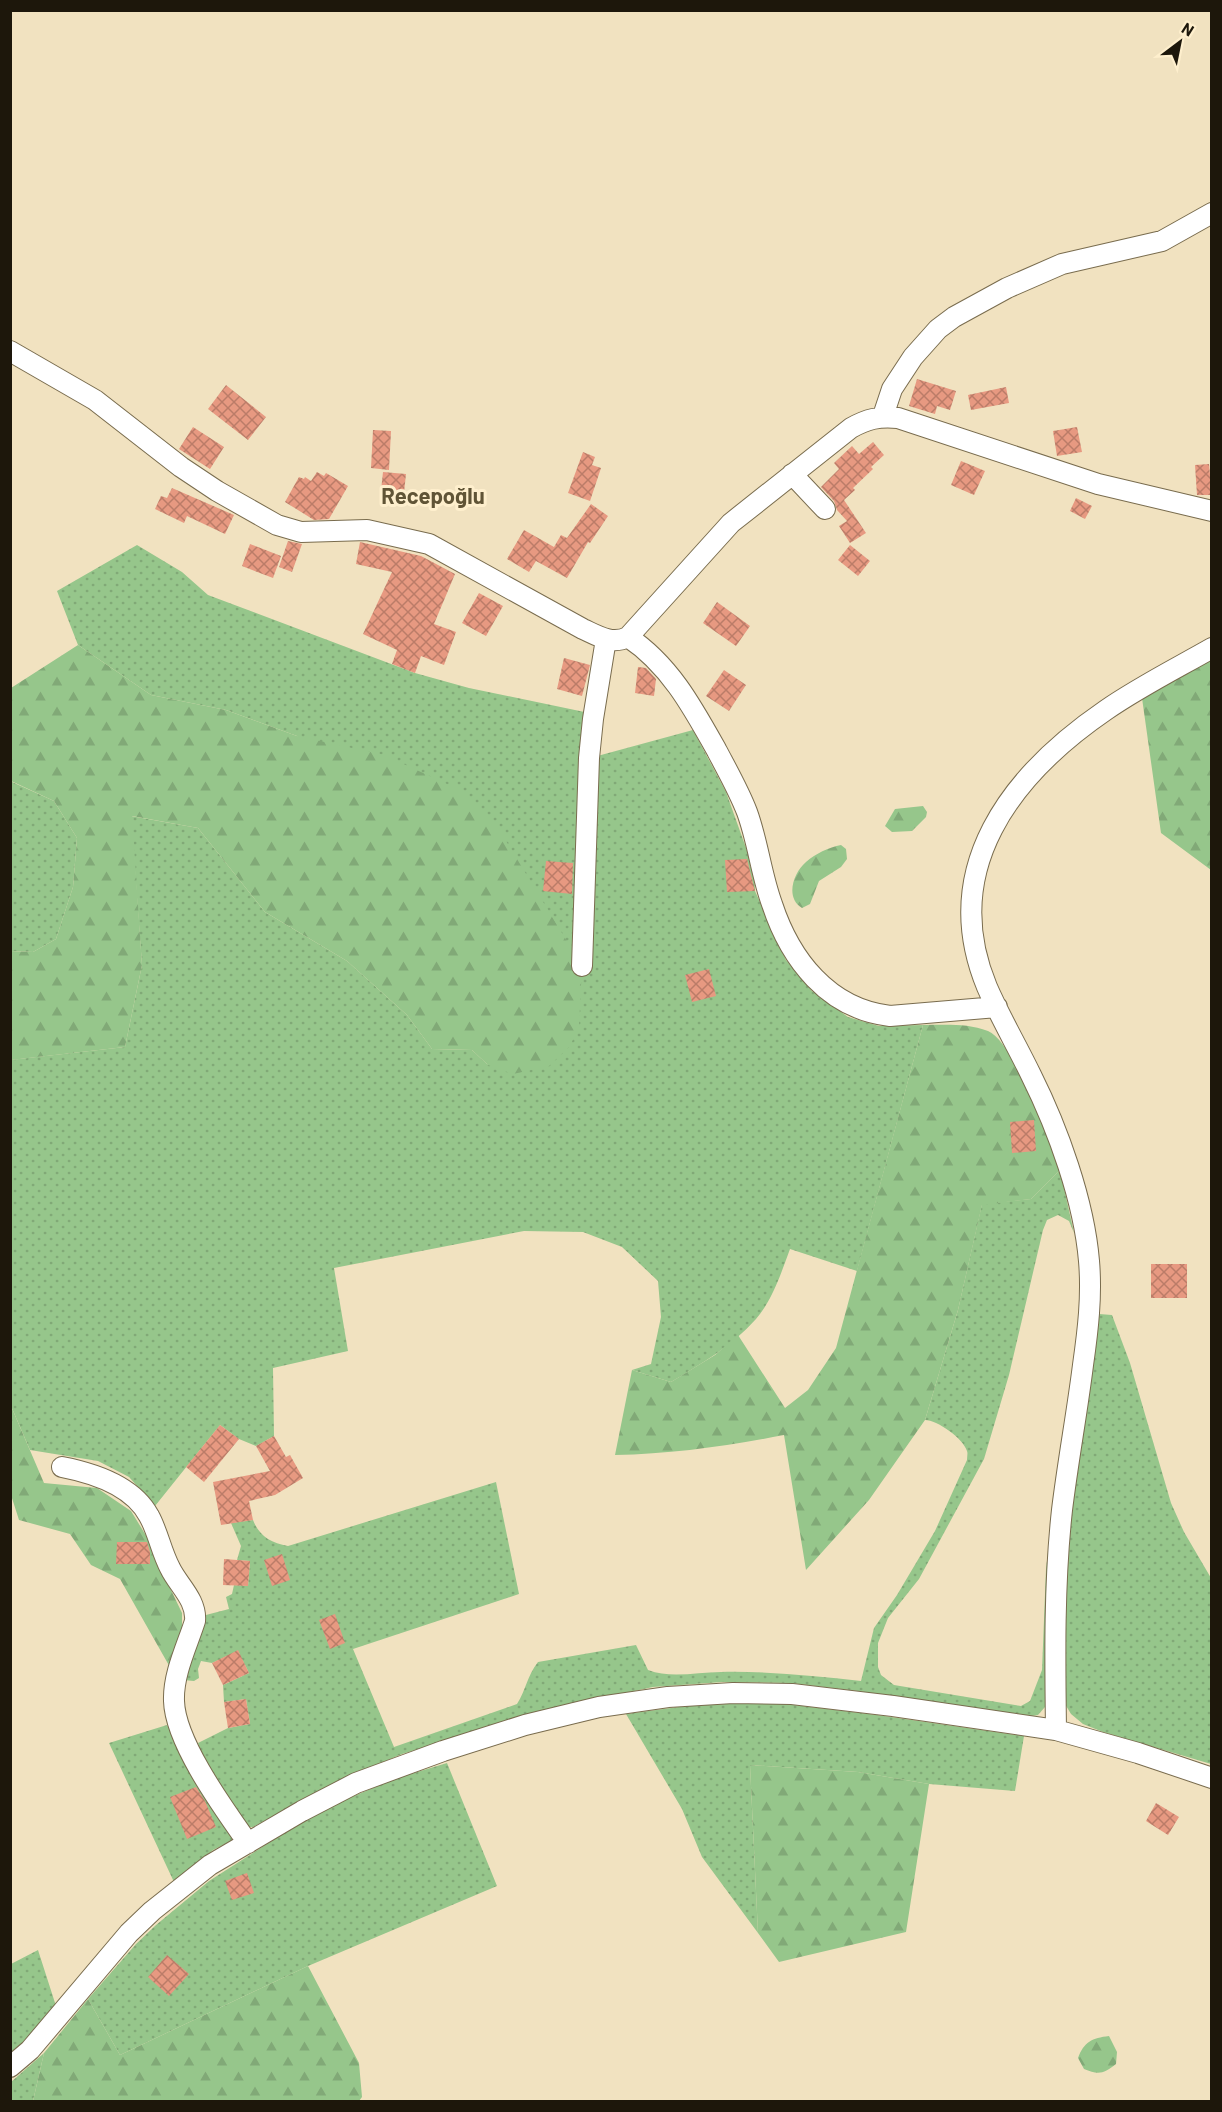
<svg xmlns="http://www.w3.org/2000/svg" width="1222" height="2112" font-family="Barlow,sans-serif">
<defs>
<pattern id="grass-dots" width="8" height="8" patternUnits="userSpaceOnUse" patternTransform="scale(1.5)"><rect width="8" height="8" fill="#96c68b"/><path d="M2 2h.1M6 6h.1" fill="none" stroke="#81a977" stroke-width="1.8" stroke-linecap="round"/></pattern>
<pattern id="forest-firs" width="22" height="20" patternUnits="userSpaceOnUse" patternTransform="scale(1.5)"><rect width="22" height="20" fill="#96c68b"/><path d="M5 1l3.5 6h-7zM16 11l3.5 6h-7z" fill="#81a977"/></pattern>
<pattern id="building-cross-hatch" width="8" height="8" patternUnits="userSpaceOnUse" patternTransform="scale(1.5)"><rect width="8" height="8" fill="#e79981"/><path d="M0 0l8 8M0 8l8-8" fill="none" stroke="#bb7c68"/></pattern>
</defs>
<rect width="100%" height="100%" fill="#f1e2c0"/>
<!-- grass -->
<path fill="url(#grass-dots)" d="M 137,545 L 182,572 L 208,595 L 415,673 L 469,688 L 594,714 L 590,758 L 693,730 L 726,792 L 750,859 L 750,867 L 754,867 L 755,891 L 786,960 L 812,991 L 848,1017 L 879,1026 L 923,1025 L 857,1271 L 790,1249 C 781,1273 773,1299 756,1319 C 732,1346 701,1364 671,1382 L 632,1370 L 651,1364 L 661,1317 L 658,1281 L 622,1247 L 583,1232 L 524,1231 L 334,1268 L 348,1351 L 273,1368 L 274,1436 L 256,1446 L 239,1439 L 220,1425 L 155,1506 L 129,1477 L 98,1461 L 30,1450 L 11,1406 L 10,1060 L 125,1047 L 142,965 L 131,816 L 198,828 L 265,912 L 347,961 L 407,1015 L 432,1049 L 472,1050 L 488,1065 L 297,736 L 226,710 L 151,695 L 78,645 L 57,591 Z
M 10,781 L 54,801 L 77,838 L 73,887 L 56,939 L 33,952 L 11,951 Z
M 1060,1170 L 1074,1233 L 1069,1221 L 1058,1215 L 1047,1220 L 1043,1230 L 1009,1375 L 984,1459 L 919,1579 L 888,1618 L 878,1643 L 878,1667 L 881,1675 L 894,1685 L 1021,1706 L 1030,1701 L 1042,1670 L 1046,1569 L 1052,1519 L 1045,1660 L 1045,1707 L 1038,1715 L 1025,1717 L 973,1710 L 858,1691 L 791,1683 L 722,1682 L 653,1687 L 546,1710 L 402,1754 L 336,1782 L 253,1827 L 246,1827 L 209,1776 L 198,1743 L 228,1728 L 250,1724 L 246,1699 L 224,1702 L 223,1685 L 249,1673 L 238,1651 L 212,1663 L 201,1661 L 198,1669 L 199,1678 L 194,1681 L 183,1680 L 202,1616 L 229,1609 L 226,1597 L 232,1594 L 234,1585 L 248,1586 L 250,1561 L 237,1560 L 241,1546 L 231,1523 L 253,1520 C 259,1536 271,1543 288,1546 L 496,1482 L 519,1594 L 353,1649 L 394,1747 L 517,1704 C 526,1690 527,1676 538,1662 L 636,1645 L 648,1670 C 671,1679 697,1672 721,1672 C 768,1671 815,1676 861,1681 L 874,1628 L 897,1595 L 935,1531 L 967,1460 C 967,1457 968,1453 967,1451 C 963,1438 937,1420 925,1420 L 958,1310 L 982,1204 L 1031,1199 Z
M 1099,1314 L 1112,1315 L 1130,1363 L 1171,1503 L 1184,1532 L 1211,1578 L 1211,1764 L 1103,1732 L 1083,1724 L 1071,1714 L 1065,1704 L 1065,1607 L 1072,1509 Z
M 769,1702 L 877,1715 L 1024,1736 L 1015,1791 L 929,1784 L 858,1772 L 750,1765 L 758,1933 L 702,1857 L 682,1809 L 626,1714 L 686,1706 Z
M 167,1725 L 233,1840 L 213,1850 L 174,1882 L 109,1743 Z
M 447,1763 L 497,1886 L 308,1966 L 120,2055 L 88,1999 L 136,1944 L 156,1925 L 209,1881 L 303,1821 L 347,1799 L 394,1779 Z
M 38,1950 L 56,2006 L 11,2055 L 11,1964 Z
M 44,2053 L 33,2101 L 11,2101 L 11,2082 Z"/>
<!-- forest -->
<path fill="url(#forest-firs)" d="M 78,645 L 151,695 L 226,710 L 297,736 L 384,755 L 460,790 L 500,831 L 582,966 L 579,1026 L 570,1046 L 549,1066 L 513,1074 L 488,1065 L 472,1050 L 432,1049 L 407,1015 L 347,961 L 265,912 L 198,828 L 132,816 L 142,965 L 125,1047 L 11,1060 L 10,951 L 33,952 L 56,939 L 73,887 L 77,838 L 54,801 L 11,781 L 11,688 Z
M 1211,660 L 1211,870 L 1161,833 L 1142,698 Z
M 923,806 L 927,812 L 926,817 L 912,831 L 892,832 L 885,826 L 895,809 Z
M 841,845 L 846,849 L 847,859 L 841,867 L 819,881 L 810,904 L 802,908 C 785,898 793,873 806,862 C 815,854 829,847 841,845 Z
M 923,1025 C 945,1025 967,1023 988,1031 C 1015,1043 1050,1141 1060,1170 L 1031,1199 L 982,1205 L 958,1310 L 925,1420 L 869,1500 L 806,1570 L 784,1435 C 728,1446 672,1454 615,1455 L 632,1370 L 671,1382 L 715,1355 L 738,1335 L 785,1408 L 808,1390 L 836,1348 Z
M 11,1406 L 44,1483 L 97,1488 L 131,1511 L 150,1542 L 151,1548 L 182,1613 L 182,1636 L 171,1669 L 120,1579 L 91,1565 L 70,1534 L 19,1520 L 11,1495 Z
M 750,1765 L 858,1772 L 929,1784 L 906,1932 L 779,1962 L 758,1933 Z
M 308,1966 L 359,2063 L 362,2097 L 359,2101 L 33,2101 L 44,2053 L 88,1999 L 120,2055 Z
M 1109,2036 L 1117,2052 L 1116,2064 C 1104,2074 1098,2075 1084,2069 L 1078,2058 C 1084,2042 1092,2038 1109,2036 Z"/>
<!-- building -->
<path fill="url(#building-cross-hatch)" d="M 917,379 L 956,391 L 950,410 L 937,406 L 935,414 L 909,406 Z
M 226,385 L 266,417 L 248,440 L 208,409 Z
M 1006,387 L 1009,403 L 971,410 L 968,395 Z
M 193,427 L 224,447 L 210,469 L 179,449 Z
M 1077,427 L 1082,452 L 1057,456 L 1053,431 Z
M 373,430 L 391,431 L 389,470 L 371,468 Z
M 873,442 L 884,455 L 871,467 L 873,469 L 853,488 L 855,490 L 844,500 L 866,533 L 850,543 L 839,526 L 847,521 L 837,510 L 834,501 L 821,487 L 839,469 L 834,463 L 852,446 L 859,454 Z
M 583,452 L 595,457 L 592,465 L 601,468 L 590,501 L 568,493 Z
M 961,461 L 985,471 L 974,495 L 951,485 Z
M 1209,464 L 1212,495 L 1197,495 L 1195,465 Z
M 317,472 L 324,476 L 326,473 L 348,486 L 329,519 L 314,520 L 285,502 L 299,477 L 304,479 L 305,477 L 311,481 Z
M 383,472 L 406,474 L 403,502 L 380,500 Z
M 172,488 L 234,515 L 225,534 L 187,516 L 184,523 L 155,509 L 161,496 L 167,498 Z
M 1076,498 L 1092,506 L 1085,519 L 1070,511 Z
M 591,504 L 608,516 L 590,543 L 588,542 L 567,578 L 536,561 L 529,572 L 507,559 L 524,530 L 554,547 L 561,535 L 567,538 Z
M 288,541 L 302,544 L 292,572 L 279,567 Z
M 360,542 L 421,556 L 455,574 L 434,624 L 456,632 L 444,665 L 421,656 L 415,673 L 392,664 L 397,650 L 363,634 L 392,572 L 356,564 Z
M 250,544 L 281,556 L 273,578 L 242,566 Z
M 850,545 L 870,561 L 858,576 L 838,560 Z
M 479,593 L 503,606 L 486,636 L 462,623 Z
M 717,602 L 750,626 L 736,646 L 703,623 Z
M 564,658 L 590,665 L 582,696 L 557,689 Z
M 638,667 L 646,668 L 656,679 L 654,696 L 635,693 Z
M 724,670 L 746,685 L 729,711 L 706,696 Z
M 747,859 L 755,891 L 727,892 L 725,860 Z
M 546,861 L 573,863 L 572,894 L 543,891 Z
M 709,969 L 716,996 L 692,1002 L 685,975 Z
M 1034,1120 L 1036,1151 L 1012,1153 L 1010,1122 Z
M 1151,1264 L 1187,1264 L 1187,1298 L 1151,1298 Z
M 220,1425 L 239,1439 L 204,1482 L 186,1467 Z
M 274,1436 L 286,1457 L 290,1455 L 303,1478 L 275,1495 L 249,1501 L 253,1520 L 221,1525 L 213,1482 L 270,1471 L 256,1446 Z
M 117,1542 L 147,1542 L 150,1552 L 150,1564 L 116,1564 Z
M 282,1554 L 290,1580 L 272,1586 L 264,1560 Z
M 224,1559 L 250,1561 L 248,1586 L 223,1585 Z
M 335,1614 L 345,1643 L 330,1649 L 319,1620 Z
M 238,1650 L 249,1673 L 223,1685 L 212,1663 Z
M 246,1699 L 250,1724 L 228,1728 L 224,1702 Z
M 196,1787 L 205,1801 L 216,1827 L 187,1839 L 170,1797 Z
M 1156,1803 L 1179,1817 L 1168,1835 L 1146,1821 Z
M 247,1873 L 254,1893 L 232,1900 L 225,1881 Z
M 167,1955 L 189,1974 L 169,1996 L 148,1977 Z"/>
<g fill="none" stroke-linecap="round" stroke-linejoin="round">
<!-- minor casing -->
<g stroke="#796c4e" stroke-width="22">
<path id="minor" d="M 10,351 L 95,400 L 181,467 L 217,491 L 277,525 L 301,532 L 367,530 L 429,544 L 583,629 C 598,636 612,645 628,637 L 731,523 L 851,428 C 867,419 879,416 898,418 L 1098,484 L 1212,511
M 883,416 L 892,389 L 913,357 L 938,329 L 954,317 L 1007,288 L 1062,264 L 1162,241 L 1212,213
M 792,474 L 825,509
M 628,637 C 670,665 693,708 717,751 C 727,770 739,791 747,812 C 758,842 761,874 772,904 C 790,959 828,1009 890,1016 L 997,1007
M 582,966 L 589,758 L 593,719 L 606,639
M 62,1467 C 93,1473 133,1486 149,1516 C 158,1532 161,1551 170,1568 C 178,1585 197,1600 195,1621 C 187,1646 173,1674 174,1701 C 175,1742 224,1809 248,1843
M 1056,1730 C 1055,1657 1054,1583 1062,1510 C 1068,1461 1077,1413 1083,1365 C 1088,1330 1092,1296 1089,1261 C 1084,1201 1058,1129 1031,1075 C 1017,1046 1000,1017 987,987 C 938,869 1011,775 1106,710 C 1139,687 1177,668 1212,648
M 10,2067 L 30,2050 L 129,1933 L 152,1911 L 210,1865 L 302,1811 L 356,1783 L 443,1751 L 525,1725 L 599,1707 L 668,1697 L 733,1693 L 792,1694 L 893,1706 L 1056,1730 L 1138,1753 L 1212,1778"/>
</g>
<!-- minor -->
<use href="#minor" stroke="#fff" stroke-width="20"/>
</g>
<g text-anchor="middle" stroke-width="6" stroke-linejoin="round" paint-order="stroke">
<!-- neighbourhood labels -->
<g font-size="22" font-weight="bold" fill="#605436" stroke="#feefcd">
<text x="433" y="504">Recepoğlu</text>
</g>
</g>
<!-- border -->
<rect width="1222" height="2112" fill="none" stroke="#1d170b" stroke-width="24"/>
<!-- north arrow -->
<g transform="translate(1180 42) rotate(32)" stroke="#feefcd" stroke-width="4.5" paint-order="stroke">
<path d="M0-4.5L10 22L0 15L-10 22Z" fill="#1d170b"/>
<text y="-9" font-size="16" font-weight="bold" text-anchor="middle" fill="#1d170b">N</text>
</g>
</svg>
